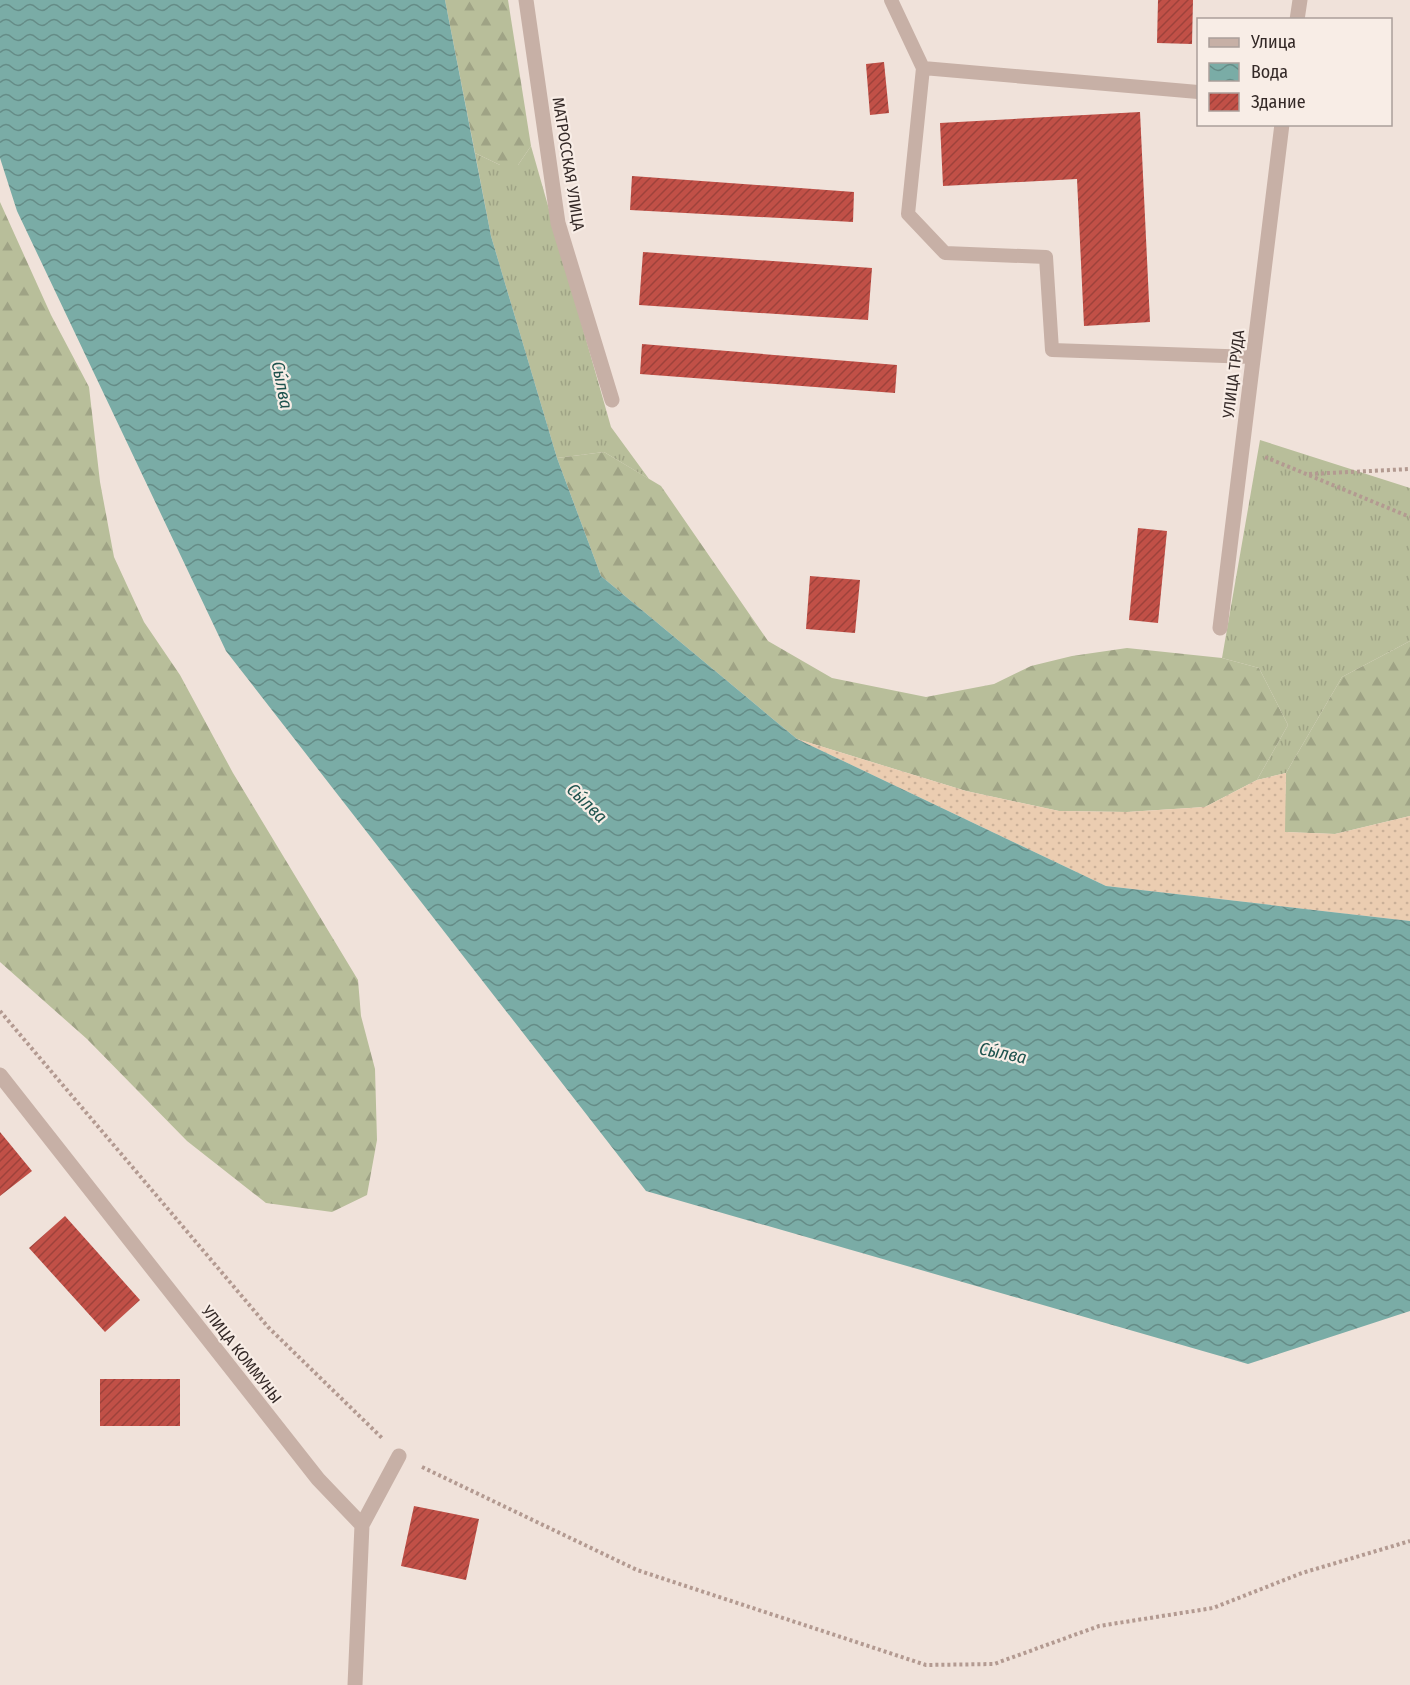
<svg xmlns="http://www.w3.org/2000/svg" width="1410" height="1685" font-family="'Fira Sans Condensed',sans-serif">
<defs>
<pattern id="grass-tufts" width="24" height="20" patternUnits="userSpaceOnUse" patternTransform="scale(1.5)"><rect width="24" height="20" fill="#b8be9a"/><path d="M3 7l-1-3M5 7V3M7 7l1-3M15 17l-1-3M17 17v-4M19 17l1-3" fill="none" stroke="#9fa385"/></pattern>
<pattern id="forest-firs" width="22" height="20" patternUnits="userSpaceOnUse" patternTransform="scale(1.5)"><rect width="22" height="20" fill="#b8be9a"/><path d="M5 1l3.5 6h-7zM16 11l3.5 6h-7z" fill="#9fa385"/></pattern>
<pattern id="sand-dots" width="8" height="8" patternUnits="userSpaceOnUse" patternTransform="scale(1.5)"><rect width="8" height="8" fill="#ebcdb1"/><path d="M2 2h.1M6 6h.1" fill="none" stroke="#cab098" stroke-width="1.8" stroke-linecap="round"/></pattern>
<pattern id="water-waves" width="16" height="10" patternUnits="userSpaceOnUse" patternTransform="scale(1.5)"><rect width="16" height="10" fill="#7aaca6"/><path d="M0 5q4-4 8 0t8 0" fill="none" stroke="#658c87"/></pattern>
<pattern id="building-hatch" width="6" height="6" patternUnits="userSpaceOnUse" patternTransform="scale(1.5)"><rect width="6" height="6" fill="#c15047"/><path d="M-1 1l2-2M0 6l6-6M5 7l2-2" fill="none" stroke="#9e423b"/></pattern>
</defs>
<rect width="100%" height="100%" fill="#f0e2da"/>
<!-- grass -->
<path fill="url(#grass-tufts)" d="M 531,146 L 611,427 L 649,479 L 604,452 L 557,458 L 491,236 L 475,153 L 500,165 L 518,165 Z
M 1260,440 L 1410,488 L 1410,641 L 1342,677 L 1286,773 L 1257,780 L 1288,725 L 1259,668 L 1222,658 Z"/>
<!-- forest -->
<path fill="url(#forest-firs)" d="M 445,0 L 508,0 L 531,146 L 518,165 L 500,165 L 475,153 Z
M 0,202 L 51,315 L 89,387 L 100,482 L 114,557 L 144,622 L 180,675 L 233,773 L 358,980 L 361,1016 L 375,1069 L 377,1140 L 367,1195 L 332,1212 L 266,1203 L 187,1141 L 87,1039 L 0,962 Z
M 604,452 L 661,486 L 768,641 L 832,678 L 926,697 L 994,684 L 1031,666 L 1072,656 L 1127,648 L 1222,658 L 1259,668 L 1288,725 L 1257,780 L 1205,807 L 1127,812 L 1059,811 L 966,791 L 797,739 L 601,576 L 557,458 Z
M 1410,641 L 1410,816 L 1335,834 L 1284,832 L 1286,773 L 1342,677 Z"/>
<!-- sand -->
<path fill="url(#sand-dots)" d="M 797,739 L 966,791 L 1059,811 L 1127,812 L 1205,807 L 1257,780 L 1286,773 L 1285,832 L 1335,834 L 1410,816 L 1410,921 L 1106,886 Z"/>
<!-- water -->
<path fill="url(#water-waves)" d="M 0,0 L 445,0 L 491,236 L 557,458 L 601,576 L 797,739 L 1106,886 L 1410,921 L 1410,1311 L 1248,1364 L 646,1191 L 226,651 L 17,211 L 0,158 Z"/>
<!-- building -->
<path fill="url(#building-hatch)" d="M 1158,0 L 1193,0 L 1192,44 L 1157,43 Z
M 884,62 L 889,113 L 870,115 L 866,64 Z
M 1140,112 L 1150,322 L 1084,326 L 1077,179 L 943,186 L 940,123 Z
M 632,176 L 854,192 L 853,222 L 630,210 Z
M 643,252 L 872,268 L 868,320 L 639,305 Z
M 642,344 L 897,365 L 895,393 L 640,374 Z
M 1138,528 L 1167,531 L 1158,623 L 1129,620 Z
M 810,576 L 860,580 L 855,633 L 806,629 Z
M 0,1132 L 32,1171 L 0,1196 Z
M 65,1216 L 140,1300 L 105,1332 L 29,1248 Z
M 100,1379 L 180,1379 L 180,1426 L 100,1426 Z
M 414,1506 L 479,1519 L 466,1580 L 401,1566 Z"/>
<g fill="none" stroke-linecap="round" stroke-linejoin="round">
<!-- path -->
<path stroke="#b39a91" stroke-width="4" stroke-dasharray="3 3" stroke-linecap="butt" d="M 1265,457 L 1410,517
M 1309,474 L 1410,469
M 0,1011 L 268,1327 L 382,1438
M 422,1467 L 637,1570 L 926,1665 L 994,1664 L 1099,1626 L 1213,1608 L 1302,1573 L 1410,1541"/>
<!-- lane -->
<path stroke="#c7b0a6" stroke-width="14" d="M 891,0 L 923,68 L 908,214 L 945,253 L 1046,257 L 1052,350 L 1253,357
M 923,68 L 1198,92"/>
<!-- street -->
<path stroke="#c7b0a6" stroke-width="15" d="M 526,0 L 558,223 L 612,400
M 1297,20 L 1300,0
M 1220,628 L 1282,124
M 0,1075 L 318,1479 L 362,1525 L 355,1685
M 362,1525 L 399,1456"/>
</g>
<g text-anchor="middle" stroke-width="4.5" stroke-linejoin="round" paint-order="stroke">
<!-- street labels -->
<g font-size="16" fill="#342927" stroke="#f8ede6">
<text transform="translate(569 164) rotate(81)" y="6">МАТРОССКАЯ УЛИЦА</text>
<text transform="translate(1233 374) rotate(-83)" y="6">УЛИЦА ТРУДА</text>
<text transform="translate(242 1354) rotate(52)" y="6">УЛИЦА КОММУНЫ</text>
</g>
<!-- water labels -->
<g font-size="18" font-style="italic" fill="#1e534e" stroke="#f8ede6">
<text transform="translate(282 385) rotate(79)" y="6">Сы́лва</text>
<text transform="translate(587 803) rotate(44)" y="6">Сы́лва</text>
<text transform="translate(1003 1053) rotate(12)" y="6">Сы́лва</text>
</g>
</g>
<!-- legend -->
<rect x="1197" y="18" width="195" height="108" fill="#f8ede6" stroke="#aa9f9a" stroke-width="1.5"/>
<rect x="1209" y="38" width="30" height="9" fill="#c7b0a6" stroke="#aa9f9a" stroke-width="1.5"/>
<text x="1251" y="48" font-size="18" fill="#342927">Улица</text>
<rect x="1209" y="63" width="30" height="18" fill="url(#water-waves)" stroke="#aa9f9a" stroke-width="1.5"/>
<text x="1251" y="78" font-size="18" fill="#342927">Вода</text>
<rect x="1209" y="93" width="30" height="18" fill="url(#building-hatch)" stroke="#aa9f9a" stroke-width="1.5"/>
<text x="1251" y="108" font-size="18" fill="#342927">Здание</text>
</svg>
